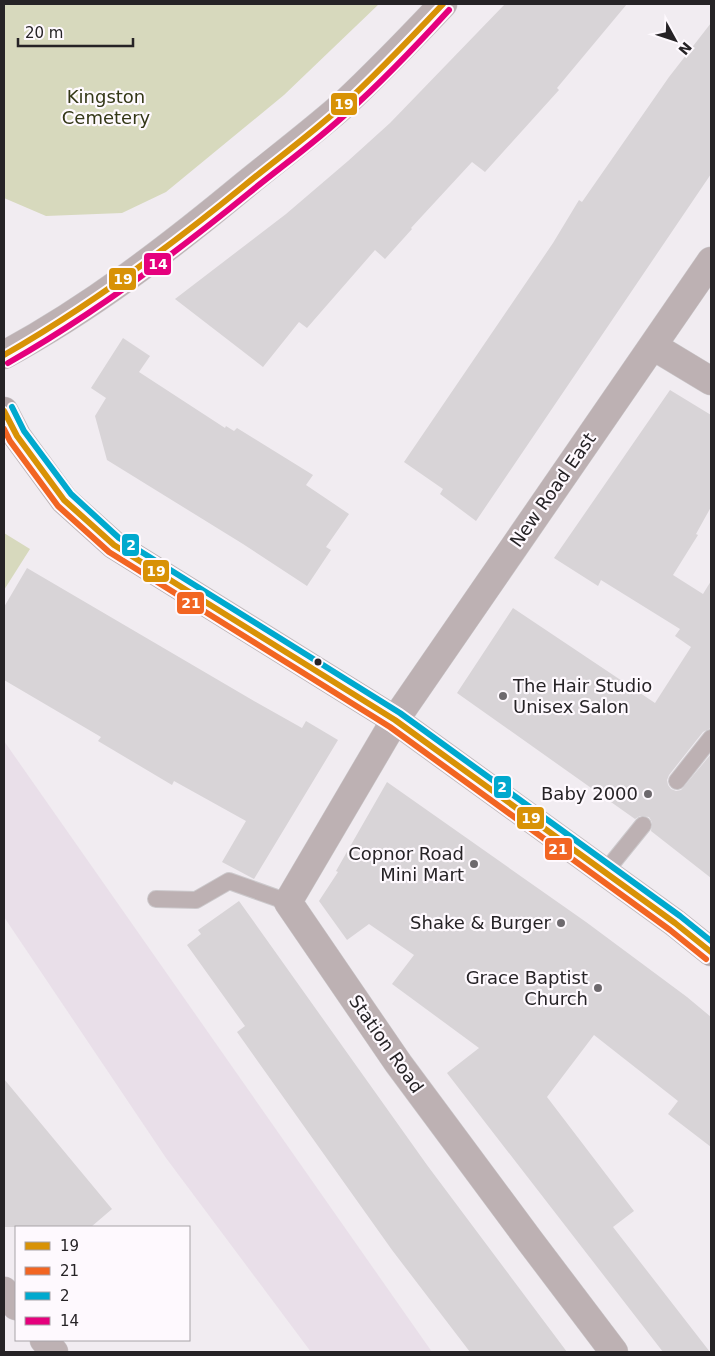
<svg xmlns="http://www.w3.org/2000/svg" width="715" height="1356" font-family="'DejaVu Sans',sans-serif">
<rect width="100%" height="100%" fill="#f1ecf1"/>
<!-- built -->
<path fill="#e9dfe9" d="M 4,741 L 432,1352 L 311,1352 L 166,1158 L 4,917 Z"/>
<!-- green -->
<path fill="#d7d9bd" d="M 4,4 L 379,4 L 284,95 L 166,192 L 122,213 L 46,216 L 4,198 Z
M 4,533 L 30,549 L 4,590 Z"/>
<!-- building -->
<path fill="#d8d4d7" d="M 505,4 L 627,4 L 557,88 L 559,90 L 485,172 L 472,162 L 411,228 L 412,229 L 385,259 L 375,250 L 307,328 L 299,322 L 263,367 L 175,299 L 286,214 L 348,161 L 390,123 Z
M 711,23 L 711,174 L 476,521 L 440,494 L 443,489 L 404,462 L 553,243 L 579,200 L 582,202 L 669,77 Z
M 123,338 L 150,356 L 139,372 L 225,428 L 226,426 L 234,431 L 237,428 L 313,475 L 306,485 L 349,514 L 326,547 L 331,550 L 307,586 L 243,544 L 107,460 L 95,416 L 106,398 L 91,388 Z
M 670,390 L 711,415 L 711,507 L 696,534 L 698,535 L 673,575 L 703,594 L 711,581 L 711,728 L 703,732 L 669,775 L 667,780 L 668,785 L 671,789 L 676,791 L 681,790 L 711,754 L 711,878 L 651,831 L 652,822 L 649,817 L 640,816 L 635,819 L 457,693 L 513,608 L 655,703 L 691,647 L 675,636 L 680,629 L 601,580 L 598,586 L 554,558 Z
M 27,568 L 254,701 L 302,728 L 306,721 L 338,740 L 254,879 L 222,862 L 246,821 L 174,781 L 172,785 L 98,741 L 101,737 L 4,680 L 4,607 Z
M 387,782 L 586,922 L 687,997 L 711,1017 L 711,1147 L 668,1114 L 678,1101 L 594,1035 L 547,1097 L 634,1211 L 613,1227 L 710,1352 L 663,1352 L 447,1073 L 479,1048 L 392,984 L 414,955 L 369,924 L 347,940 L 319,901 L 338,872 L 336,871 Z
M 239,901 L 427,1165 L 567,1352 L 470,1352 L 392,1250 L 237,1032 L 245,1026 L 187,945 L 201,934 L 198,930 Z
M 4,1079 L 112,1209 L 91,1227 L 4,1227 Z"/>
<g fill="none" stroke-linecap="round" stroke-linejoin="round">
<!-- service casing -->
<g stroke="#ccc9cc" stroke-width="18">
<path id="service" d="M 677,781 L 711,738
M 605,872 L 643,825
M 156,899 L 196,900 L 229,881 L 288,902"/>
</g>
<!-- minor casing -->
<g stroke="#ccc9cc" stroke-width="29">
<path id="minor" d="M 653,346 L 711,381
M 4,355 C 91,308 169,248 245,185 C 277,159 311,133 342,106 C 377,73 410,39 443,4
M 4,1291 L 16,1306
M 44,1340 L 54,1352
M 614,1352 L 530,1241 L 398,1063 L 288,902 L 395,720 L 711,261"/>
</g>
<!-- primary casing -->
<g stroke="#ccc9cc" stroke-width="29">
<path id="primary" d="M 4,411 L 17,436 L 64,500 L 114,545 L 395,720 L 675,923 L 711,952"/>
</g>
<!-- service -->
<use href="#service" stroke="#bdb1b3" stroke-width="16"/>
<!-- minor -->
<use href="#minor" stroke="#bdb1b3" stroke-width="28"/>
<!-- primary -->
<use href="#primary" stroke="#b6a9ab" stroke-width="28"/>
<!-- bus-1 casing -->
<g stroke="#fef9fe" stroke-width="10">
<path id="bus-1" d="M 4,355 C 90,306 168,248 245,185 C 277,159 311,134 342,106 C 377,74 410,39 443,4
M 4,411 L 17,436 L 64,500 L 114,545 L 395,720 L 675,923 L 711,952"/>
</g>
<!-- bus-2 casing -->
<g stroke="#fef9fe" stroke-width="10">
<path id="bus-2" d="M 4,429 L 10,441 L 58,506 L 109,552 L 390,727 L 670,930 L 706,959"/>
</g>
<!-- bus-3 casing -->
<g stroke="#fef9fe" stroke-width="10">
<path id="bus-3" d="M 12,407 L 24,431 L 71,494 L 119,538 L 400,713 L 680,916 L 711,941"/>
</g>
<!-- bus-4 casing -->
<g stroke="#fef9fe" stroke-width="10">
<path id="bus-4" d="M 8,363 C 94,314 172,256 249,193 C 282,166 317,141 348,112 C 384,80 417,45 449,10"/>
</g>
<!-- bus-1 -->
<use href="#bus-1" stroke="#d89206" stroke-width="6"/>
<!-- bus-2 -->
<use href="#bus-2" stroke="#f26522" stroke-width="6"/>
<!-- bus-3 -->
<use href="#bus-3" stroke="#00a9ce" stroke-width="6"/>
<!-- bus-4 -->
<use href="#bus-4" stroke="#e5007d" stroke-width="6"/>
</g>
<!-- markers -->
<circle fill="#262326" stroke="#fef9fe" stroke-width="2" cx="318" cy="662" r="4.5"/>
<g fill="#6d696d" stroke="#fef9fe" stroke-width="2">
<circle cx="503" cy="696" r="5"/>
<circle cx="648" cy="794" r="5"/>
<circle cx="474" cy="864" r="5"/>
<circle cx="561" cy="923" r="5"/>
<circle cx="598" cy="988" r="5"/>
</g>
<g text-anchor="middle" stroke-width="4.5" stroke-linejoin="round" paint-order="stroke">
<!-- park labels -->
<g font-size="18" fill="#333716" stroke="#fef9fe">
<text x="106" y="103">Kingston<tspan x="106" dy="21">Cemetery</tspan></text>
</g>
<!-- street labels -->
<g font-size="18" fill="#262326" stroke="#fef9fe">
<text transform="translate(553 490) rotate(-55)" y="6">New Road East</text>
<text transform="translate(386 1044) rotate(55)" y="6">Station Road</text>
</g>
<!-- poi labels -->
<g font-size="18" fill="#262326" stroke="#fef9fe" text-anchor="end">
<text x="513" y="692" text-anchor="start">The Hair Studio<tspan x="513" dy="21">Unisex Salon</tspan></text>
<text x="638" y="800">Baby 2000</text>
<text x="464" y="860">Copnor Road<tspan x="464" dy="21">Mini Mart</tspan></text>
<text x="551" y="929">Shake &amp; Burger</text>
<text x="588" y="984">Grace Baptist<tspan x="588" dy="21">Church</tspan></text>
</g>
</g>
<g stroke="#fef9fe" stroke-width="2">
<rect x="330" y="92" width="28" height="24" rx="5" fill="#d89206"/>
<rect x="143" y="252" width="29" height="24" rx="5" fill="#e5007d"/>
<rect x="108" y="267" width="29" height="24" rx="5" fill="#d89206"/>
<rect x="121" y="533" width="19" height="24" rx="5" fill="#00a9ce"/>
<rect x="142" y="559" width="28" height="24" rx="5" fill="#d89206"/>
<rect x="176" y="591" width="29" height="24" rx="5" fill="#f26522"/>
<rect x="493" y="775" width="19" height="24" rx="5" fill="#00a9ce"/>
<rect x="516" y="806" width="29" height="24" rx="5" fill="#d89206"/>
<rect x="544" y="837" width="29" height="24" rx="5" fill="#f26522"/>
</g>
<g font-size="14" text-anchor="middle" font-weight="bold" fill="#fff">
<text x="344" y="109">19</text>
<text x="158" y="269">14</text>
<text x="123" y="284">19</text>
<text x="131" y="550">2</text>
<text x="156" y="576">19</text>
<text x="191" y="608">21</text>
<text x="502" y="792">2</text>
<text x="531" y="823">19</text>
<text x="558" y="854">21</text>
</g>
<!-- border -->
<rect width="715" height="1356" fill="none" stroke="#262326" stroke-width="10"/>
<!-- legend -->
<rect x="15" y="1226" width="175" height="115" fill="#fef9fe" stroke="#a8a3a8"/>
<rect x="25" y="1242" width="25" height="8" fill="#d89206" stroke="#a8a3a8"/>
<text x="60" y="1251" font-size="15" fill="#262326">19</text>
<rect x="25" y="1267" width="25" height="8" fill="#f26522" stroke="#a8a3a8"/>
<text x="60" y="1276" font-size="15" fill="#262326">21</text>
<rect x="25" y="1292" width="25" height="8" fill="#00a9ce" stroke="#a8a3a8"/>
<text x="60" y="1301" font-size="15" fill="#262326">2</text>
<rect x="25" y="1317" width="25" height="8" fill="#e5007d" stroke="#a8a3a8"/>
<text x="60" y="1326" font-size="15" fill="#262326">14</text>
<!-- north arrow -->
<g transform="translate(675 40) rotate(130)" stroke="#fef9fe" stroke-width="4" paint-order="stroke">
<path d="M0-4L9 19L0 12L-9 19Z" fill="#262326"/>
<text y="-8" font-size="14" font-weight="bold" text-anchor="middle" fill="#262326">N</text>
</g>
<!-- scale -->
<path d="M18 38v8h115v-8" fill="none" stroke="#262326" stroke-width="2.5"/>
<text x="25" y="38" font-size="15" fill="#262326" stroke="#fef9fe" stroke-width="4" paint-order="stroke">20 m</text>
</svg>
